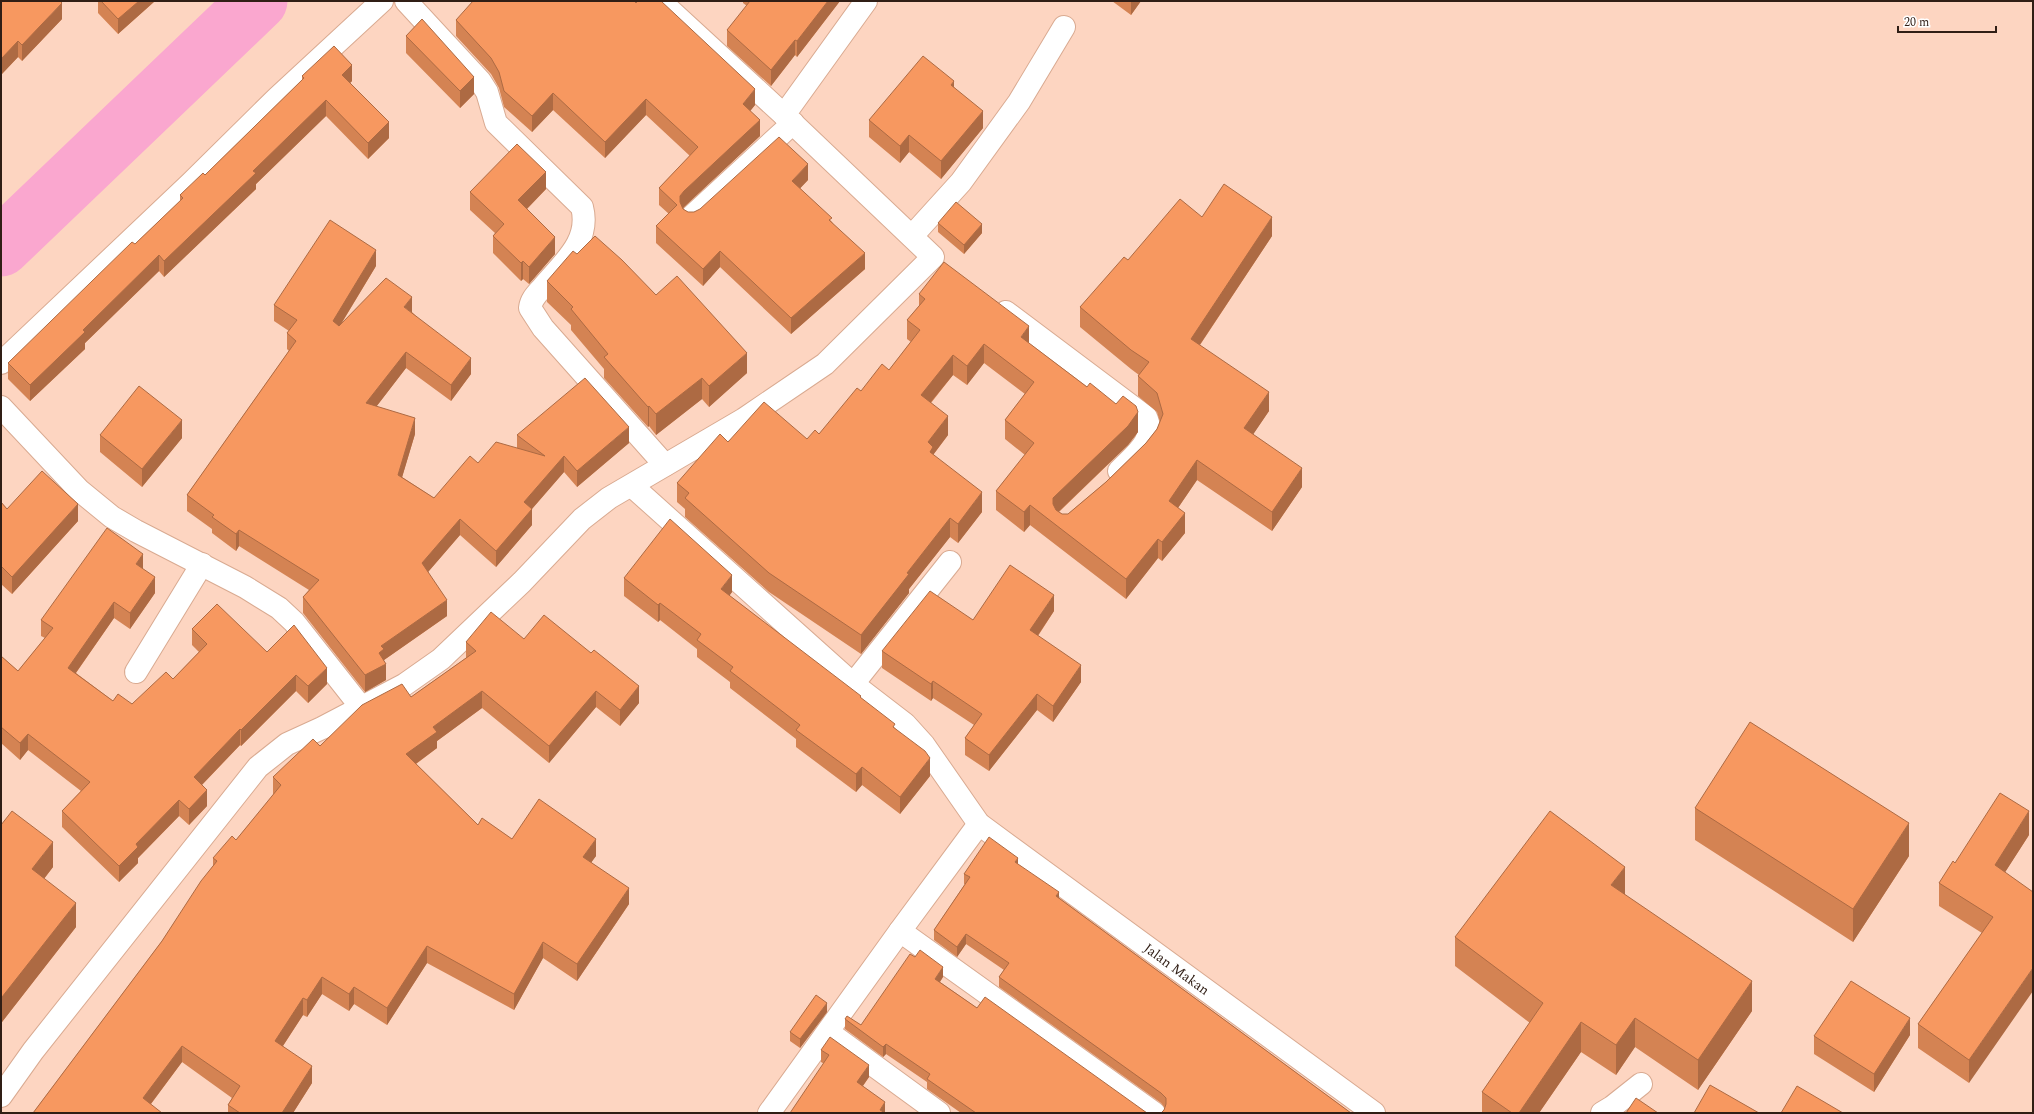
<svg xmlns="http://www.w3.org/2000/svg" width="2034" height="1114" font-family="Spectral,serif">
<rect width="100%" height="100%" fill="#fdd5c1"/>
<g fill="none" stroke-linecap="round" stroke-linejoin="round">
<!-- river -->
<path stroke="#faa7cf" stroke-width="59" d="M 1,247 L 258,1"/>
<!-- minor casing -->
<g stroke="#d9aa91" stroke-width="24">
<g id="minor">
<path d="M 406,1 L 480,81 L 487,92 L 496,123 L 582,207 C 591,241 563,263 543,287 C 537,294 531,299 530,308 L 543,328 L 665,465"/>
<path d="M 660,1 L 784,115"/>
<path d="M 692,216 L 793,123"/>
<path d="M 912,236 L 961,182 L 1019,102 L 1064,27"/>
<path d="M 1006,312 L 1146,417 C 1157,440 1134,455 1119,471"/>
<path d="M 1,363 L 191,183 L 277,98 L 382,1"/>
<path d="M 1,407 L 79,490 L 112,517 L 136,531 L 245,587 L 279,608 L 294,622 L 361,707"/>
<path id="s1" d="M 632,486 L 853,684 L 905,724 L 924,745 L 979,824 L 1374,1113"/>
<path d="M 136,672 L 202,564"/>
<path d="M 853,684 L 950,562"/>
<path d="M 900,931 L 1154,1113"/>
<path d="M 828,1032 L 939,1113"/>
<path d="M 1,1096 L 33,1051 L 258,767 L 287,744 L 322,728 L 404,685 L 441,659 L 522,582 L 582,519 L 609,498 L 744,419 L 825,364 L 933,257 L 784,115 L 866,1"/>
<path d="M 769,1113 L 900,931 L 979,824"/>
<path d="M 1602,1113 L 1612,1107 L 1641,1084"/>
</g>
</g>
<!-- minor -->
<use href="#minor" stroke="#fff" stroke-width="22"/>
</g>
<!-- wall -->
<path fill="#d48353" d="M 1,1 L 62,19 L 22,61 L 18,57 L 1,75 Z
M 98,1 L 155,1 L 118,34 L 98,13 Z
M 743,1 L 840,1 L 797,57 L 795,55 L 771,86 L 727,46 L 727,30 L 747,6 L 743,3 Z
M 1112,1 L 1141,1 L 1131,15 Z
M 456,20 L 755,105 L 750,111 L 760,136 L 684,207 L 683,209 L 688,212 L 694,212 L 808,180 L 800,188 L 832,222 L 865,269 L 791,334 L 720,267 L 703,286 L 656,243 L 656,226 L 669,214 L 659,205 L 659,188 L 690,156 L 646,115 L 605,158 L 553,110 L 532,132 L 504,107 L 499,88 L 491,74 L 456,36 Z
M 406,36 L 474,94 L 460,108 L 406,53 Z
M 302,76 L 352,81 L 350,83 L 389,138 L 368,159 L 326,116 L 256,184 L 256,189 L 164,277 L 159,271 L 85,343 L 85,349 L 30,401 L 8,379 L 8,363 L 135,244 L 180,201 L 180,195 L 205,175 L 302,80 Z
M 954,87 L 983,128 L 941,179 L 909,152 L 900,163 L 869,137 L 869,120 Z
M 546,189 L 527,209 L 555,254 L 529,284 L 523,279 L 521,281 L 493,253 L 493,236 L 495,233 L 470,210 L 470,192 Z
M 1202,217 L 1272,236 L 1200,345 L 1269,411 L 1253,434 L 1302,487 L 1272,531 L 1197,480 L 1178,508 L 1185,533 L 1162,561 L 1158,558 L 1126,599 L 1030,525 L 1024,532 L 996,510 L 996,491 L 1025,455 L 1005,439 L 1005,420 L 1025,394 L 984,363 L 967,385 L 953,375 L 931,403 L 948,435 L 933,455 L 982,512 L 958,543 L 950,537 L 909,589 L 909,593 L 861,654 L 769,592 L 685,517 L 685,509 L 677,502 L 677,483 L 728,442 L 807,439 L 819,434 L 861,391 L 889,370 L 911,342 L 907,339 L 907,320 L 919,306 L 919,294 L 1029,344 L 1138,432 L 1128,445 L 1059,512 L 1062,514 L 1068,514 L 1106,482 L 1146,443 L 1157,429 L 1160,422 L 1157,412 L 1138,396 L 1138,376 L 1139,375 L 1131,369 L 1080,327 L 1080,307 L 1128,260 Z
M 938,223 L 982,233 L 964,254 L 938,232 Z
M 577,254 L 656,295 L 747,373 L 709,407 L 702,399 L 656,435 L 649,426 L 648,427 L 604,378 L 604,369 L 571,330 L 571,325 L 547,302 L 547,281 Z
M 376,266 L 340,326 L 412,312 L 471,374 L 451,401 L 406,368 L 376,407 L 415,434 L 402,477 L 434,498 L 478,463 L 517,448 L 517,435 L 629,443 L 577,487 L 564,472 L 532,509 L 532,525 L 496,567 L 460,535 L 428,572 L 447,616 L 384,660 L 386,680 L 365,692 L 303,613 L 303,597 L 309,590 L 239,546 L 236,551 L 212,533 L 212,529 L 187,511 L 187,495 L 289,351 L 287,349 L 287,333 L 289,331 L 274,321 L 274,305 Z
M 100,435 L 182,438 L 142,487 L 100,452 Z
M 1,502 L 7,509 L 78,521 L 12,594 L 1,584 Z
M 143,569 L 155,593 L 130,629 L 114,618 L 76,673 L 113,701 L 132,704 L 173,679 L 199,652 L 192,645 L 192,629 L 267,652 L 327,684 L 308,703 L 296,691 L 241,746 L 240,745 L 202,785 L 207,806 L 189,825 L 179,816 L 138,858 L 138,863 L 119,882 L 62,827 L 62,811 L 81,791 L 28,750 L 20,760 L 1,743 L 1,656 L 18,671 L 45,638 L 41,636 L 41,620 Z
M 624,578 L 732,592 L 729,596 L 861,698 L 895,728 L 930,776 L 900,814 L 862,785 L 856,792 L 796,747 L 796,739 L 730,688 L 730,682 L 697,657 L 697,649 L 660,620 L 658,622 L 624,596 Z
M 1054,611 L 1038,636 L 1081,682 L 1053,722 L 1037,710 L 989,771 L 965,755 L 965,738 L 974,725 L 933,698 L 931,701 L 882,668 L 882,651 L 973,620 Z
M 524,639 L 639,703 L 620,726 L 596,707 L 549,763 L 482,708 L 437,741 L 437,748 L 416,764 L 478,825 L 512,839 L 596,856 L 591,862 L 629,904 L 577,981 L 543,958 L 514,1010 L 427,963 L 387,1025 L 354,1004 L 349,1011 L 322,994 L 307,1017 L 303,1015 L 283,1046 L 312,1083 L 293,1113 L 228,1113 L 228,1105 L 232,1098 L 182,1062 L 151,1104 L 33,1113 L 162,941 L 213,866 L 213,858 L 236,840 L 274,794 L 273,794 L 273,777 L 320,746 L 411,697 L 466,658 L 466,642 Z
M 1695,808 L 1909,856 L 1853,942 L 1695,840 Z
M 1,825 L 53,867 L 44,879 L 76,927 L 2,1022 L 1,1021 Z
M 2029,835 L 2005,872 L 1969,1083 L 1918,1048 L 1918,1024 L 1982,933 L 1939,906 L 1939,883 L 1955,863 Z
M 1018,864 L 1059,898 L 1351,1113 L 1164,1110 L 1165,1108 L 1161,1103 L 999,987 L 999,977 L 1004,970 L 966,944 L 957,957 L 934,940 L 934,930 L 965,884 L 964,884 L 964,874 Z
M 1625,895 L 1752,1011 L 1698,1090 L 1635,1047 L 1616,1075 L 1581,1052 L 1539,1113 L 1482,1113 L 1482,1092 L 1530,1023 L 1455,966 L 1455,937 Z
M 943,977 L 940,982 L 977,1008 L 1147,1113 L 961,1113 L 927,1089 L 927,1082 L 886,1054 L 883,1057 L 845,1029 L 845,1019 L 861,1025 Z
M 827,1012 L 800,1048 L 790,1041 L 790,1032 Z
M 1910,1035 L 1874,1092 L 1814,1054 L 1814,1036 Z
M 821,1050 L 869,1077 L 863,1086 L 821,1062 Z"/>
<!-- shaded-wall -->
<path fill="#ad6a43" d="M 139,1 L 155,1 L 118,34 L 118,19 Z
M 828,1 L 840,1 L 797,57 L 797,41 Z
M 1131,1 L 1141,1 L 1131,15 Z
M 62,3 L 62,19 L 22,61 L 22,45 Z
M 795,40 L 795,55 L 771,86 L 771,70 Z
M 18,41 L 18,57 L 1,75 L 1,59 Z
M 352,65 L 352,81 L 342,91 L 342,75 Z
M 474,77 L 474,94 L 460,108 L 460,91 Z
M 954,81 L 954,99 L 951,85 Z
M 755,89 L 755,105 L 743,120 L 743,104 Z
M 553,93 L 553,110 L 532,132 L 532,116 Z
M 646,99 L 646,115 L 605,158 L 605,142 Z
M 326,100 L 326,116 L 256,184 L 256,189 L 164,277 L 164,261 L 253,171 Z
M 983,111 L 983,128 L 941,179 L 941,161 Z
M 760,120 L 760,136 L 684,207 L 680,212 L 680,196 L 684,191 Z
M 389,122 L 389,138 L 368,159 L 368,143 Z
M 909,135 L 909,152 L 900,163 L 900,146 Z
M 808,164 L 808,180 L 792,197 L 792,181 Z
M 546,172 L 546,189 L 518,218 L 518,200 Z
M 1272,217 L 1272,236 L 1191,358 L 1191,339 Z
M 982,224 L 982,233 L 964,254 L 964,245 Z
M 555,237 L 555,254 L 529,284 L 529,267 Z
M 376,250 L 376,266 L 333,337 L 333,321 Z
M 720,251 L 720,267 L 703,286 L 703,269 Z
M 865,253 L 865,269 L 791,334 L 791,318 Z
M 159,255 L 159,271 L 85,343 L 85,349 L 30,401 L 30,385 L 83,330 Z
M 523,261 L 523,279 L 521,281 L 521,263 Z
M 412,297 L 412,313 L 404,307 Z
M 1029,326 L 1029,345 L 1021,337 Z
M 984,344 L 984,363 L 967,385 L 967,366 Z
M 406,352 L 406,368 L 366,420 L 366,403 Z
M 747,353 L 747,373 L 709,407 L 709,386 Z
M 953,355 L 953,375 L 921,414 L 921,395 Z
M 471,358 L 471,374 L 451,401 L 451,385 Z
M 702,378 L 702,399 L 656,435 L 656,414 Z
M 1269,392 L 1269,411 L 1244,448 L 1244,428 Z
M 649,406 L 649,426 L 648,427 L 648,407 Z
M 1138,412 L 1138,432 L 1128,445 L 1053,517 L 1053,498 Z
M 948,416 L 948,435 L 933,455 L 930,471 L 928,442 Z
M 415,418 L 415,434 L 398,491 L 398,475 Z
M 182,420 L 182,438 L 142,487 L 142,469 Z
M 629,427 L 629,443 L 577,487 L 577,471 Z
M 564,456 L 564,472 L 524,518 L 524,502 Z
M 1197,460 L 1197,480 L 1169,521 L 1169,501 Z
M 1302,468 L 1302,487 L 1272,531 L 1272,512 Z
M 982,492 L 982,512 L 958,543 L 958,524 Z
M 78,504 L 78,521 L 12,594 L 12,577 Z
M 1030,505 L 1030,525 L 1024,532 L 1024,512 Z
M 532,509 L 532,525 L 496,567 L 496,551 Z
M 1185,513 L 1185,533 L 1162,561 L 1162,542 Z
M 950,518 L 950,537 L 909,589 L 909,593 L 861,654 L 861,635 L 907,573 Z
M 460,519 L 460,535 L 422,579 L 422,563 Z
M 239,530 L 239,546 L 236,551 L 236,534 Z
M 1158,539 L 1158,558 L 1126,599 L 1126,579 Z
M 143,554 L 143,570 L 136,564 Z
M 732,575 L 732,592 L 721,607 L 721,589 Z
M 155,577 L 155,593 L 130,629 L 130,613 Z
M 1054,595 L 1054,611 L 1030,647 L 1030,630 Z
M 447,600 L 447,616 L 384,660 L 384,665 L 386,664 L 386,680 L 365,692 L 365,675 L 379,653 L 381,646 Z
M 114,602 L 114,618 L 68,684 L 68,668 Z
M 660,603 L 660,620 L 658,622 L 658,605 Z
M 1081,665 L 1081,682 L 1053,722 L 1053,706 Z
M 327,668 L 327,684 L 308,703 L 308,686 Z
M 296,675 L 296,691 L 241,746 L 241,730 Z
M 933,681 L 933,698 L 931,701 L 931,684 Z
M 639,686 L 639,703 L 620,726 L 620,710 Z
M 482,691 L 482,708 L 437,741 L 437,748 L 406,771 L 406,754 L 433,727 Z
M 596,691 L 596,707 L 549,763 L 549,746 Z
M 1037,694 L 1037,710 L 989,771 L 989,755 Z
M 240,729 L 240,745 L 194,793 L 194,777 Z
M 28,734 L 28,750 L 20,760 L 20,743 Z
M 930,758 L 930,776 L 900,814 L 900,797 Z
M 862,767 L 862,785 L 856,792 L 856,774 Z
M 207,790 L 207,806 L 189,825 L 189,809 Z
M 179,800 L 179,816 L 138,858 L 138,863 L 119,882 L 119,866 L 136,844 Z
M 2029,811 L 2029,835 L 1995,888 L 1995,865 Z
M 1909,823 L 1909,856 L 1853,942 L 1853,909 Z
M 596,839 L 596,856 L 583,874 L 583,857 Z
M 53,842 L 53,867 L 32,894 L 32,869 Z
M 1018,858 L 1018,868 L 1015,862 Z
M 1625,867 L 1625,897 L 1611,885 Z
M 629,888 L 629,904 L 577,981 L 577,964 Z
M 1059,892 L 1059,902 L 1056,896 Z
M 76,903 L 76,927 L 2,1022 L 2,997 Z
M 966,934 L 966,944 L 957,957 L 957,947 Z
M 543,942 L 543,958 L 514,1010 L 514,994 Z
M 427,946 L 427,963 L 387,1025 L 387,1008 Z
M 943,967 L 943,977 L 935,989 L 935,979 Z
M 2033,968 L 2033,991 L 1969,1083 L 1969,1060 Z
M 322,977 L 322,994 L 307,1017 L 307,1000 Z
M 1752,981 L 1752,1011 L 1698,1090 L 1698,1060 Z
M 354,987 L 354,1004 L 349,1011 L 349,994 Z
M 303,998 L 303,1015 L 275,1058 L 275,1041 Z
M 827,1003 L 827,1012 L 800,1048 L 800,1039 Z
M 1635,1018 L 1635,1047 L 1616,1075 L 1616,1045 Z
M 1910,1018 L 1910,1035 L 1874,1092 L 1874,1074 Z
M 1581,1022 L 1581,1052 L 1539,1113 L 1519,1113 Z
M 886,1044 L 886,1054 L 883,1057 L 883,1047 Z
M 182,1046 L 182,1062 L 144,1113 L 143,1098 Z
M 869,1065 L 869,1077 L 857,1094 L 857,1082 Z
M 312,1066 L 312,1083 L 293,1113 L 282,1113 Z
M 885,1102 L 885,1113 L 880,1110 Z"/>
<!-- building -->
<path fill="#f79860" stroke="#ad6a43" d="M 1,1 L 60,1 L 62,3 L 22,45 L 18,41 L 1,59 Z
M 101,1 L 139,1 L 118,19 Z
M 473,1 L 634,1 L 636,3 L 638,1 L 661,1 L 755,89 L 743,104 L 760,120 L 684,191 L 680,196 L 680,202 L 683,209 L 688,212 L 694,212 L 700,209 L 779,137 L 808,164 L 792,181 L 832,218 L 829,220 L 865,253 L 791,318 L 720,251 L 703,269 L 656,226 L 677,205 L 659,188 L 698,147 L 646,99 L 605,142 L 553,93 L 532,116 L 504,91 L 499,72 L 491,58 L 456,20 Z
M 750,1 L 828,1 L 797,41 L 795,40 L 771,70 L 727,30 Z
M 422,19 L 474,77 L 460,91 L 406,36 Z
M 334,46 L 352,65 L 342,75 L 389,122 L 368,143 L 326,100 L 253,171 L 256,173 L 164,261 L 159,255 L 83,330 L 85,332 L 30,385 L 8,363 L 132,242 L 135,244 L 183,198 L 180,195 L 203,173 L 205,175 L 304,78 L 302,76 Z
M 923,56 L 954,81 L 951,85 L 983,111 L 941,161 L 909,135 L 900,146 L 869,120 Z
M 517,144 L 546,172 L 518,200 L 555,237 L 529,267 L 523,261 L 521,263 L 493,236 L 504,224 L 470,192 Z
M 1224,184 L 1272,217 L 1191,339 L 1269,392 L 1244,428 L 1302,468 L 1272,512 L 1197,460 L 1169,501 L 1185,513 L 1162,542 L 1158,539 L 1126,579 L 1030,505 L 1024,512 L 996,491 L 1034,443 L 1005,420 L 1034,382 L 984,344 L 967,366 L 953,355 L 921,395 L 948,416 L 928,442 L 933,447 L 930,452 L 982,492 L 958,524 L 950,518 L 907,573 L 909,574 L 861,635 L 769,573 L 685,498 L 689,493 L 677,483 L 720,434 L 728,442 L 764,402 L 807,439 L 815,430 L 819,434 L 857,388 L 861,391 L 882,364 L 889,370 L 920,330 L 907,320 L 925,299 L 919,294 L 944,262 L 1029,326 L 1021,337 L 1087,387 L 1090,383 L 1116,404 L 1123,396 L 1136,406 L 1138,412 L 1128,426 L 1053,498 L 1053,504 L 1056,510 L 1062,514 L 1068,514 L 1106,482 L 1146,443 L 1157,429 L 1163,414 L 1157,393 L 1138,376 L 1149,362 L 1131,350 L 1080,307 L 1124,257 L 1128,260 L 1180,199 L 1202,217 Z
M 956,202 L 982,224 L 964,245 L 938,223 Z
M 330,220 L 376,250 L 333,321 L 339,326 L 386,278 L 412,297 L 404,307 L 471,358 L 451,385 L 406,352 L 366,403 L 415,418 L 398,475 L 434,498 L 470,456 L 478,463 L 496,442 L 545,456 L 517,435 L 585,378 L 629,427 L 577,471 L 564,456 L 524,502 L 532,509 L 496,551 L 460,519 L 422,563 L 447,600 L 381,646 L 384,649 L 379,653 L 386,664 L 365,675 L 303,597 L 319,580 L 239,530 L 236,534 L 212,517 L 214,515 L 187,495 L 296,341 L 287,333 L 297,320 L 274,305 Z
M 595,236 L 622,260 L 656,295 L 677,276 L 747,353 L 709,386 L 702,378 L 656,414 L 649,406 L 648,407 L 604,357 L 608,354 L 571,309 L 573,307 L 547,281 L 573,251 L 577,254 Z
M 139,386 L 182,420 L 142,469 L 100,435 Z
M 42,471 L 78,504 L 12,577 L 1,566 L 1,502 L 7,509 Z
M 670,519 L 732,575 L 721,589 L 861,696 L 860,697 L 895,724 L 893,727 L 925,751 L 930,758 L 900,797 L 862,767 L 856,774 L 796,730 L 800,725 L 730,671 L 733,667 L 697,640 L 701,634 L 660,603 L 658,605 L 624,578 Z
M 107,528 L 143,554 L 136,564 L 155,577 L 130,613 L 114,602 L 68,668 L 113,701 L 118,694 L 132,704 L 166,672 L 173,679 L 207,644 L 192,629 L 217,604 L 267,652 L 294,625 L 327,668 L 308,686 L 296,675 L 241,730 L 240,729 L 194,777 L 207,790 L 189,809 L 179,800 L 136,844 L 138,847 L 119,866 L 62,811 L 90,782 L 28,734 L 20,743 L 1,727 L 1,656 L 18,671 L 53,628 L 41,620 Z
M 1010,565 L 1054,595 L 1030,630 L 1081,665 L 1053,706 L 1037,694 L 989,755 L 965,738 L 982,714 L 933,681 L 931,684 L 882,651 L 930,591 L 973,620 Z
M 491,612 L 524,639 L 544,615 L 591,653 L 594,650 L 639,686 L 620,710 L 596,691 L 549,746 L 482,691 L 433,727 L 437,732 L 406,754 L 478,825 L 482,818 L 512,839 L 539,799 L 596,839 L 583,857 L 629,888 L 577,964 L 543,942 L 514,994 L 427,946 L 387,1008 L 354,987 L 349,994 L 322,977 L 307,1000 L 303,998 L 275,1041 L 312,1066 L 282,1113 L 240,1113 L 228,1105 L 240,1086 L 182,1046 L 143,1098 L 162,1113 L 33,1113 L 162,941 L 201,881 L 217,861 L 213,858 L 232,836 L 236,840 L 281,785 L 273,777 L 313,739 L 320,746 L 362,705 L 402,684 L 411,697 L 476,651 L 466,642 Z
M 1750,722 L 1909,823 L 1853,909 L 1695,808 Z
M 2000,793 L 2029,811 L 1995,865 L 2033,892 L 2033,968 L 1969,1060 L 1918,1024 L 1993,917 L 1939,883 L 1953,861 L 1955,863 Z
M 12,811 L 53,842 L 32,869 L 76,903 L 2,997 L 1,997 L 1,825 Z
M 1550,811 L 1625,867 L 1611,885 L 1752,981 L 1698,1060 L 1635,1018 L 1616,1045 L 1581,1022 L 1519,1113 L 1512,1113 L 1482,1092 L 1543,1003 L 1455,937 Z
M 989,837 L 1018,858 L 1015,862 L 1059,892 L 1056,896 L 1351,1113 L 1161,1113 L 1164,1110 L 1166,1104 L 1166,1098 L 1161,1093 L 999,977 L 1009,963 L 966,934 L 957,947 L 934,930 L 970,877 L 964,874 Z
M 920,950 L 943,967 L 935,979 L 977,1008 L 985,997 L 1147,1113 L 976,1113 L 927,1079 L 930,1074 L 886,1044 L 883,1047 L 845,1019 L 847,1016 L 861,1025 L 910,954 L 915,957 Z
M 1851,981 L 1910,1018 L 1874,1074 L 1814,1036 Z
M 816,995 L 827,1003 L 800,1039 L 790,1032 Z
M 830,1037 L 869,1065 L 857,1082 L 885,1102 L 880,1110 L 885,1113 L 790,1113 L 829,1055 L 821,1050 Z
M 1710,1085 L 1759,1113 L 1694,1113 Z
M 1797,1086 L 1843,1113 L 1781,1113 Z
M 1636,1098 L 1658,1113 L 1626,1113 Z"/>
<g text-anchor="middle" stroke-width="4" stroke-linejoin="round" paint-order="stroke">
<!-- street labels -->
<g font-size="14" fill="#301e15" stroke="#fff">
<text dy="5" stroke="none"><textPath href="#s1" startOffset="732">Jalan Makan</textPath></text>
</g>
</g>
<!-- border -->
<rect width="2034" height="1114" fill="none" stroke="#301e15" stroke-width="4"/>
<!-- scale -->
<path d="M1898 26v6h98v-6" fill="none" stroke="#301e15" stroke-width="2"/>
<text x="1904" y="26" font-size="12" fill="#301e15" stroke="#ffffff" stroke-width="3" paint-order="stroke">20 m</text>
</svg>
